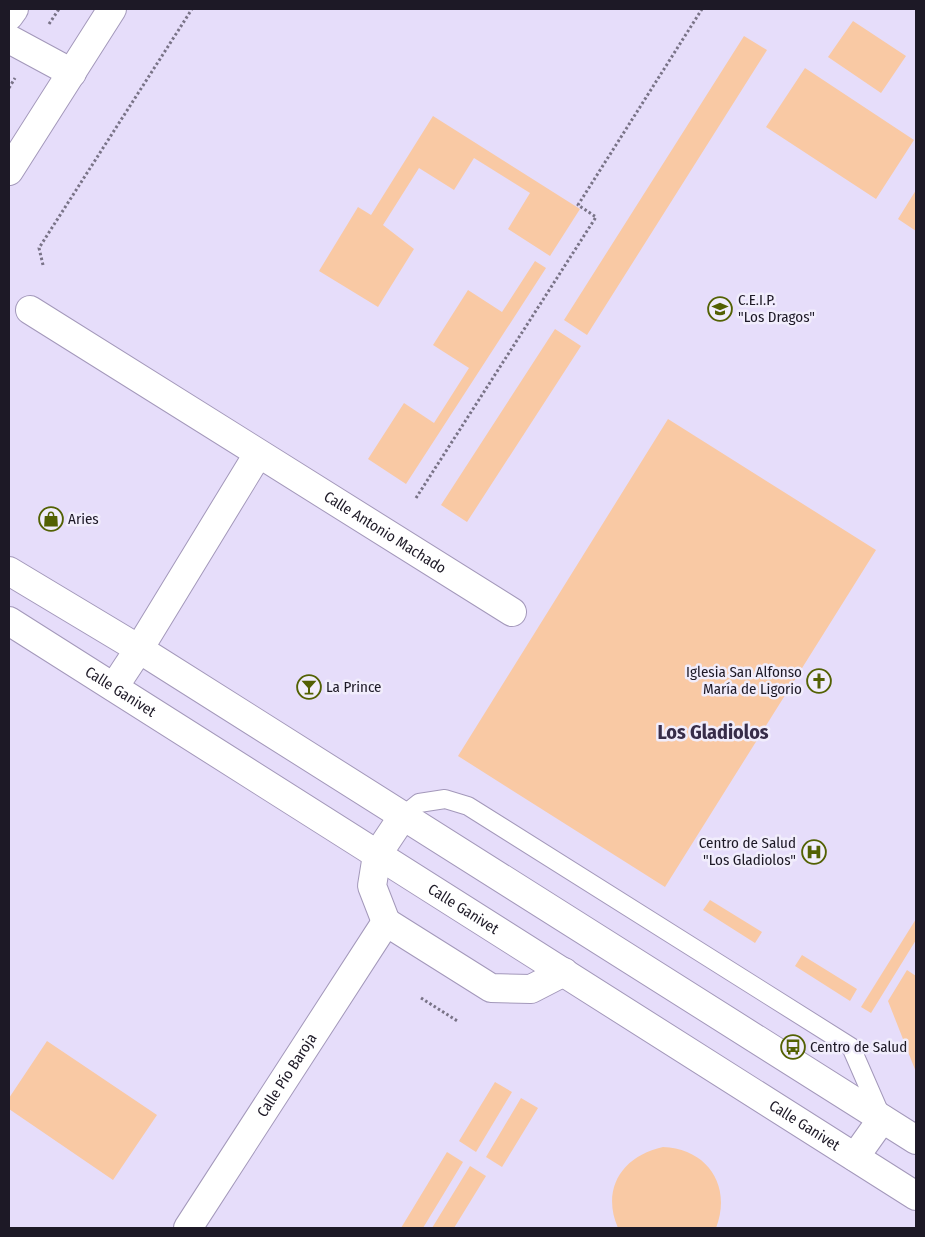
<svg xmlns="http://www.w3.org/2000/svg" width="925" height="1237" font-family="'Fira Sans Condensed',sans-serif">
<rect width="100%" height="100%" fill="#e6ddfa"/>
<!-- green -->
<path fill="#f9c9a4" d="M 853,21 L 906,56 L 881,93 L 828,57 Z
M 744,36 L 767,50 L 587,335 L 564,320 Z
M 805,68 L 914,140 L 876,199 L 766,127 Z
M 433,116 L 580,209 L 550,256 L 508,229 L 530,193 L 474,158 L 454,190 L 419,168 L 383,225 L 414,249 L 378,307 L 319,271 L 358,207 L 371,215 Z
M 916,190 L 916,231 L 898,219 Z
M 535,261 L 546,268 L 406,484 L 368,459 L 404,403 L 434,423 L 469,368 L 433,345 L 468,290 L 502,312 Z
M 555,329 L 581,346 L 467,522 L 441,505 Z
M 668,419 L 876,550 L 665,887 L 458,756 Z
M 710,900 L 762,932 L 755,943 L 703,910 Z
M 916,919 L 916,940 L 871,1013 L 861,1007 Z
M 802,955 L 857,989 L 850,1001 L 795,966 Z
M 907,970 L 916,976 L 916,1072 L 888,1001 Z
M 47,1041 L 157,1115 L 113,1180 L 9,1109 L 9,1098 Z
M 495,1082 L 512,1092 L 476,1152 L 459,1141 Z
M 521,1098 L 538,1108 L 502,1167 L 486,1157 Z
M 663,1147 C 708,1149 732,1186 716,1228 L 618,1228 C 601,1189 622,1156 663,1147 Z
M 447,1152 L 463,1162 L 423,1228 L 401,1228 Z
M 470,1166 L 486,1176 L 454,1228 L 432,1228 Z"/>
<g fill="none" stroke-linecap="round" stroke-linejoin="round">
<!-- service casing -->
<g stroke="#a398ba" stroke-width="20">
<path id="service" d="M 403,816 L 419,803 L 445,799 L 468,806 L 851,1047 L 882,1118"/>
</g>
<!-- minor casing -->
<g stroke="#a398ba" stroke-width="30">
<g id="minor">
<path d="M 9,39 L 72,73"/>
<path id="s1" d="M 30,310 L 512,612"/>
<path d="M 139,649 L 258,454"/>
<path id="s2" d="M 188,1228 L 386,922 L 491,988 L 531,989 L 564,972"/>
</g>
</g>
<!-- tertiary casing -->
<g stroke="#a398ba" stroke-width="30">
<g id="tertiary">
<path d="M 9,16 L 14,9"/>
<path d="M 9,171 L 112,9"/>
<path d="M 9,571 L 139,649 L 916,1140"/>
<path id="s3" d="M 9,621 L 916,1196"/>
<path d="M 114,687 L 139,649"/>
<path d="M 386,922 L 372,886 L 377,855 L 403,816"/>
<path d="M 855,1157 L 882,1119"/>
</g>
</g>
<!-- path -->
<path stroke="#797387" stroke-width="3" stroke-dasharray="2.5 2.5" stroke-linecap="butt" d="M 49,24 L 59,9
M 9,88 L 15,78
M 43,265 L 39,248 L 192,9
M 416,498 L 596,217 L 578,205 L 702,9
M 421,998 L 459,1022"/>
<!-- service -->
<use href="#service" stroke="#fff" stroke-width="18"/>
<!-- minor -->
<use href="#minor" stroke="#fff" stroke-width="28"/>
<!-- tertiary -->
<use href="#tertiary" stroke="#fff" stroke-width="28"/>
</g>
<!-- icons -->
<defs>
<g id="school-ring" transform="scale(1.25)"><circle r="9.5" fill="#f1edfc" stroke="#536103" stroke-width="1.5"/><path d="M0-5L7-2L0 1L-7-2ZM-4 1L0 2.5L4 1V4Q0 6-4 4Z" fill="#536103"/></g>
<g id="shop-ring" transform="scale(1.25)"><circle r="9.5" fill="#f1edfc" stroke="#536103" stroke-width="1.5"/><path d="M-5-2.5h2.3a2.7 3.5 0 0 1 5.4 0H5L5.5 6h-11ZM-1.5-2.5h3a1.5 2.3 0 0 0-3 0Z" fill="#536103"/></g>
<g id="church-ring" transform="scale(1.25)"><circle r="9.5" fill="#f1edfc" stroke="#536103" stroke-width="1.5"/><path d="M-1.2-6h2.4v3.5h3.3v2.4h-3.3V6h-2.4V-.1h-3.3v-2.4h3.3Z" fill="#536103"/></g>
<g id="bar-ring" transform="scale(1.25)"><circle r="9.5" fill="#f1edfc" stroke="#536103" stroke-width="1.5"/><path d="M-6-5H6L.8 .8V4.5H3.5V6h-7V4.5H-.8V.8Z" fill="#536103"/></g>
<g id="hospital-ring" transform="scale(1.25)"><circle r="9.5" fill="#f1edfc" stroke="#536103" stroke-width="1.5"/><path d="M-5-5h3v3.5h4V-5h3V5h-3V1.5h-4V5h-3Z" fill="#536103"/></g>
<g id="bus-ring" transform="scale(1.25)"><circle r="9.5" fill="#f1edfc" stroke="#536103" stroke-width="1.5"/><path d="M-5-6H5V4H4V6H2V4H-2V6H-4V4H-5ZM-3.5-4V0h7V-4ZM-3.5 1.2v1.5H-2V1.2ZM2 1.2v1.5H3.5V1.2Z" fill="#536103"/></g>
</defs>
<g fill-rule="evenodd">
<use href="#school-ring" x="720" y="309"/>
<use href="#shop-ring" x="51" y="519"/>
<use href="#church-ring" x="819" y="681"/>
<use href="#bar-ring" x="309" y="687"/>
<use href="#hospital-ring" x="814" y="852"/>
<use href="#bus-ring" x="793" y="1047"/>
</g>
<g text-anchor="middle" stroke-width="5" stroke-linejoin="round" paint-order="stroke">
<!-- poi labels -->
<g font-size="15" fill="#1d1926" stroke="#f1edfc" text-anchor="start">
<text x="738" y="305">C.E.I.P.<tspan x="738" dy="17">"Los Dragos"</tspan></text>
<text x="68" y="524">Aries</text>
<text x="802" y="677" text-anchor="end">Iglesia San Alfonso<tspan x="802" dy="17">María de Ligorio</tspan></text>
<text x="326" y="692">La Prince</text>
<text x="796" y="848" text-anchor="end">Centro de Salud<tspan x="796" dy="17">"Los Gladiolos"</tspan></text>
<text x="810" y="1052">Centro de Salud</text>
</g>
<!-- street labels -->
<g font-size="15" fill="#1d1926" stroke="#f1edfc">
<text dy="5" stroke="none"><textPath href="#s1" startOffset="419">Calle Antonio Machado</textPath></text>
<text dy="5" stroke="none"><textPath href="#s3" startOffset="132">Calle Ganivet</textPath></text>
<text dy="5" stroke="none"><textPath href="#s3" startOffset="538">Calle Ganivet</textPath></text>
<text dy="5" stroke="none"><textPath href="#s2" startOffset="182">Calle Pío Baroja</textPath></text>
<text dy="5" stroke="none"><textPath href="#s3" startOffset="942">Calle Ganivet</textPath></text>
</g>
<!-- district labels -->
<g font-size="20" font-weight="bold" fill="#372d49" stroke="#f1edfc">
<text x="713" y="739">Los Gladiolos</text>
</g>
</g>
<!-- border -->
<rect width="925" height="1237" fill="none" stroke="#1d1926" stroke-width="20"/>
</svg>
